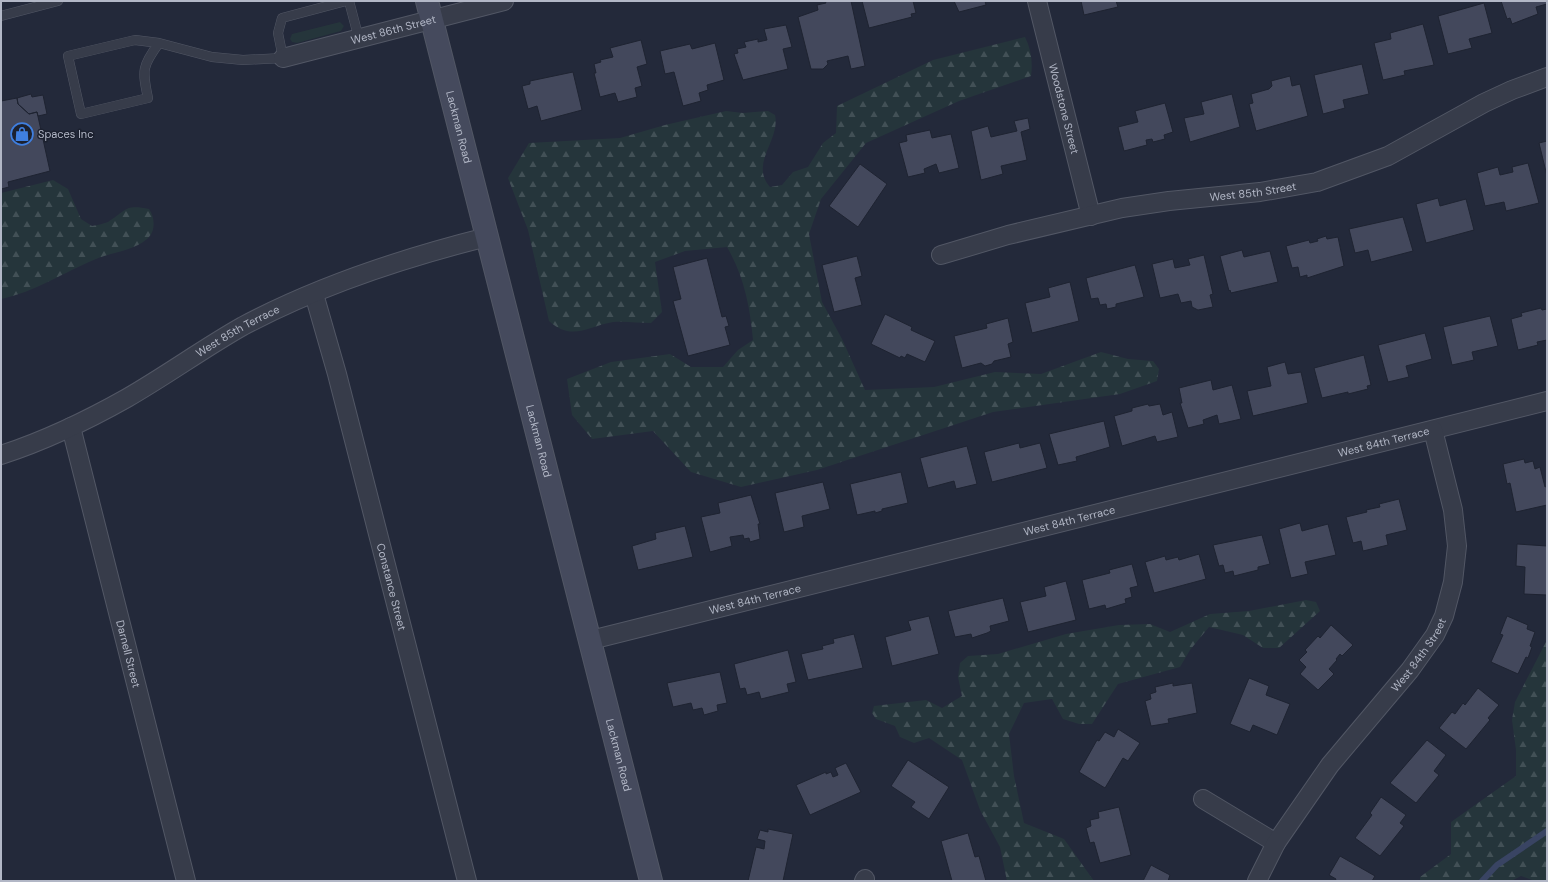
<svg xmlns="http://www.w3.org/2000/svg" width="1548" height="882" font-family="'DM Sans',sans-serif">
<defs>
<pattern id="forest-firs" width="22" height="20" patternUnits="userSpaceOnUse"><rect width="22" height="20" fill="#25353b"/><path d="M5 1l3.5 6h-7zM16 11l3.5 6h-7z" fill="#425056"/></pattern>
</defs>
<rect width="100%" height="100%" fill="#23293a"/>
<!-- grass -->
<path fill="#25353b" d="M 340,22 L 344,26 L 341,31 L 297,43 L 292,42 L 290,39 L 292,34 Z"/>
<!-- forest -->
<path fill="url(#forest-firs)" d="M 1025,37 C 1031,49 1033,62 1031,76 L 959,101 L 866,143 L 821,199 L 809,234 L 822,302 L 842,339 L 865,390 L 934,387 L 995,372 L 1041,374 L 1101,352 L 1128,359 L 1153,361 L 1159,369 L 1157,381 L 1120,394 L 993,412 L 817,470 L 741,487 L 691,472 L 653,431 L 592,439 L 572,415 L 567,379 L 611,362 L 670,354 L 691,367 L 723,367 L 738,350 L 753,340 C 750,307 744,276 727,247 L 685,251 L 655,262 L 662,312 L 651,323 C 639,323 625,321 613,322 C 588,326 572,342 549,321 L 528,230 L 508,178 L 529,143 L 620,138 L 665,125 L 726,111 L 743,113 L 768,111 L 775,115 C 781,140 749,163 770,187 L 782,185 L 793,172 L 808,167 L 823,143 L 836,133 L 837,106 L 933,60 Z
M 53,180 L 68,189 L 81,219 L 92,226 C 97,225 103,224 108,222 C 126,211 124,204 149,209 C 155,217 156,232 147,239 C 133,251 113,252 96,259 C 64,272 35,292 1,299 L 1,193 Z
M 1306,600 L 1316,602 L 1320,611 L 1279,648 L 1263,648 L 1243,635 L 1209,627 L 1190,650 L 1180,667 L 1118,684 L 1092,724 L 1079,724 L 1063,719 L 1052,699 L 1024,703 L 1009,734 L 1014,776 L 1024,823 L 1064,839 L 1094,881 L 1007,881 L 1000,847 L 980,810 L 962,760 L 929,738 L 914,743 L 900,737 L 895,726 L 876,719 L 872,713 L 874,706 L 926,700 L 942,708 L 962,696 L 958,677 L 960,663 L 968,656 L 998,654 L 1066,634 L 1119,625 L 1150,624 L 1170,632 L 1210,614 L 1249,611 Z
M 1547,640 L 1547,881 L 1535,881 L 1521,876 L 1511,881 L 1420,881 L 1420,877 L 1451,854 L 1451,822 L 1516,776 L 1516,750 L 1512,720 L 1515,702 Z"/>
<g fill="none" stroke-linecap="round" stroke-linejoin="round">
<!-- stream -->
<path stroke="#394463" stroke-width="6" d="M 1482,881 L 1497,865 L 1547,831"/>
</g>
<!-- building -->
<path fill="#43485c" stroke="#1e2331" d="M 825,1 L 851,1 L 865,66 L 851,69 L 848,56 L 827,61 L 828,64 L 823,69 L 811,69 L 798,17 L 818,10 L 817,5 L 826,3 Z
M 862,1 L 913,1 L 916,13 L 911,14 L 912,17 L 869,28 Z
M 954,1 L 985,1 L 986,5 L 959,12 Z
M 1081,1 L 1116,1 L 1118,7 L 1084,15 Z
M 1501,1 L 1547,1 L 1547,4 L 1536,7 L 1538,14 L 1512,24 L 1510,18 L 1507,19 Z
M 1484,3 L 1492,33 L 1469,39 L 1472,48 L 1448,54 L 1438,16 Z
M 1423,24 L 1434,65 L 1404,71 L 1405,75 L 1383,80 L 1374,43 L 1391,39 L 1390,33 Z
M 786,25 L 792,47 L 783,49 L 788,69 L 743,80 L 734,54 L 738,53 L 737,49 L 746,47 L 744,42 L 758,39 L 758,42 L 767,40 L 764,29 Z
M 641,40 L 647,64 L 637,67 L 642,86 L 635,88 L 637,97 L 618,102 L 615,93 L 600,97 L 594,73 L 596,73 L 594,64 L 601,62 L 600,60 L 613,57 L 610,48 Z
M 715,43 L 724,80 L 707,85 L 708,90 L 699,93 L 701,101 L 683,106 L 674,72 L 665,74 L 660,51 L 690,44 L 692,49 Z
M 1362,64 L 1369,94 L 1343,100 L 1345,108 L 1323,114 L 1314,75 Z
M 573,72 L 582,110 L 541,121 L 537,106 L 528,109 L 522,86 L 530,84 L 530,81 Z
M 1290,76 L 1292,86 L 1300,84 L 1308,116 L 1256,131 L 1249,104 L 1253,103 L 1251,94 L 1269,89 L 1272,86 L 1271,81 Z
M 31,94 L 32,97 L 43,95 L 47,114 L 38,116 L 37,112 L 29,114 L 18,104 L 17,98 Z
M 1232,94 L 1240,127 L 1190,142 L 1184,118 L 1204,114 L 1201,102 Z
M 17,98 L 18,104 L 29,114 L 37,112 L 50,171 L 8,182 L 9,187 L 1,189 L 1,101 Z
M 1165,103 L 1173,132 L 1164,135 L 1165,139 L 1153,142 L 1152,139 L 1146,140 L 1147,145 L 1124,151 L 1118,127 L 1138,122 L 1135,111 Z
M 1028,118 L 1030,129 L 1021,132 L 1027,160 L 1001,166 L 1003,174 L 981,180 L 971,131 L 988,126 L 991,137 L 1017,131 L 1014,121 Z
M 930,130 L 932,138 L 951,134 L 959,168 L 939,173 L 936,164 L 924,169 L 925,173 L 908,177 L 899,143 L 907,141 L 906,135 Z
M 1547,141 L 1547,176 L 1539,143 Z
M 1528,163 L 1539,203 L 1506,211 L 1504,202 L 1485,206 L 1477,173 L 1498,167 L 1500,175 L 1513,172 L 1512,167 Z
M 860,164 L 887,184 L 858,227 L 829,206 Z
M 1438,198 L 1440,206 L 1466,199 L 1474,230 L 1426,243 L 1416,204 Z
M 1403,217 L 1413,251 L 1371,262 L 1368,250 L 1355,253 L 1349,229 Z
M 1326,236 L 1327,239 L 1338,237 L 1344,266 L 1307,278 L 1307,275 L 1300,277 L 1298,267 L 1292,268 L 1286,246 L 1309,240 L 1310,243 L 1318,241 L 1317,239 Z
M 1242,250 L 1244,257 L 1270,251 L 1278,282 L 1231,293 L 1230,290 L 1229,291 L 1220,256 Z
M 1204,255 L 1213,294 L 1210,295 L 1213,307 L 1198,310 L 1192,307 L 1191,301 L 1181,303 L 1178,294 L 1160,298 L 1152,264 L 1173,259 L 1175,268 L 1190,265 L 1188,259 Z
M 857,256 L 862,276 L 855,278 L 862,305 L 834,312 L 822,265 Z
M 707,258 L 722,317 L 726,316 L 729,326 L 725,327 L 730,345 L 688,356 L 673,301 L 681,299 L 673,267 Z
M 1135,265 L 1144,297 L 1116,304 L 1116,307 L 1107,309 L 1106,304 L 1100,305 L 1098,298 L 1091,299 L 1086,278 Z
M 1070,282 L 1079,321 L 1032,333 L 1025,303 L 1050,297 L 1048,288 Z
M 1541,308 L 1542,310 L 1547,309 L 1547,340 L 1537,342 L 1538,345 L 1518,350 L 1511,319 L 1522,316 L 1521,313 Z
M 885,314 L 912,327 L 911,330 L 935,341 L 925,362 L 907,354 L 905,358 L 901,356 L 900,358 L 871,344 Z
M 1490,316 L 1498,346 L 1472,352 L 1474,360 L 1452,365 L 1443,327 Z
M 1008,318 L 1013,342 L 1008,344 L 1011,357 L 994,361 L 992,364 L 985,366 L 981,363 L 962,368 L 954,336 L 987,328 L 986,324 Z
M 1425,333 L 1432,359 L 1406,366 L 1409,377 L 1388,382 L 1378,345 Z
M 1364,355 L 1371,385 L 1367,386 L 1368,389 L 1348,394 L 1348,392 L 1322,398 L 1314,368 Z
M 1285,362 L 1288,374 L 1301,372 L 1308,403 L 1253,416 L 1247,391 L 1271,386 L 1267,367 Z
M 1211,380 L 1213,390 L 1232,385 L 1241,419 L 1219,424 L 1217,415 L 1203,420 L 1204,424 L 1188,428 L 1180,403 L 1182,403 L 1179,388 Z
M 1148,404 L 1149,406 L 1160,404 L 1163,415 L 1172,412 L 1178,437 L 1157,442 L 1155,436 L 1122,446 L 1114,416 L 1132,411 L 1132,408 Z
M 1104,421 L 1110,447 L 1076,457 L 1077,461 L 1058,465 L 1049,434 Z
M 1019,443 L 1020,448 L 1040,443 L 1047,468 L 992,482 L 984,452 Z
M 967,446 L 977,484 L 956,489 L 954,481 L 928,488 L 920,458 Z
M 1524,459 L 1525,463 L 1533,461 L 1535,469 L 1540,467 L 1545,487 L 1547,486 L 1547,505 L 1516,512 L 1510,483 L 1507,484 L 1503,464 Z
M 901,472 L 908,503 L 882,509 L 882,511 L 875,513 L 875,511 L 857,515 L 850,484 Z
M 823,482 L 830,509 L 802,516 L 804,527 L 784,532 L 775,493 Z
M 751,495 L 760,524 L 758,524 L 760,539 L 750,542 L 749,538 L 744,539 L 743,535 L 730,537 L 732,546 L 710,552 L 701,517 L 720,513 L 718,503 Z
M 1399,499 L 1407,530 L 1386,535 L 1388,545 L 1363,551 L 1361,541 L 1353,543 L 1346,517 L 1367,512 L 1366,510 L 1380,507 L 1379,504 Z
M 1300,523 L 1302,531 L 1328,524 L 1336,555 L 1305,562 L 1308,574 L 1291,578 L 1279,529 Z
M 685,526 L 693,557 L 638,570 L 632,546 L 656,539 L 655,533 Z
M 1262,535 L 1270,564 L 1258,567 L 1258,570 L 1234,576 L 1233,571 L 1225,573 L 1223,565 L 1219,566 L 1213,545 Z
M 1517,544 L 1547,546 L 1547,595 L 1524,594 L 1525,567 L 1516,566 Z
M 1199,554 L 1206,579 L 1154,593 L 1145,562 L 1165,556 L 1166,560 L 1178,557 L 1179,560 Z
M 1132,564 L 1138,586 L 1130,588 L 1132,597 L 1125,599 L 1126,603 L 1106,609 L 1105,605 L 1089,609 L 1082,580 L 1110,573 L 1109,570 Z
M 1066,581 L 1076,620 L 1028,632 L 1020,602 L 1046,596 L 1044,587 Z
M 1003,598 L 1009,621 L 990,626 L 991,631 L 987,633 L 972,638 L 971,634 L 955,637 L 948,611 Z
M 929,616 L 939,654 L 892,666 L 885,637 L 911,630 L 908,621 Z
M 1507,616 L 1528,625 L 1527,629 L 1535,632 L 1530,646 L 1532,647 L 1528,658 L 1526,657 L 1518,674 L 1491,662 L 1503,635 L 1500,634 Z
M 1331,625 L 1353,645 L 1342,656 L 1340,654 L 1336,659 L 1337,660 L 1329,669 L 1334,674 L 1318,690 L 1300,674 L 1306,667 L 1299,660 L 1307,652 L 1305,650 L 1318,636 L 1320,638 Z
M 854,634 L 863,668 L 808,680 L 801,654 L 823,649 L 822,646 L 834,643 L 833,639 Z
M 788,650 L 796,682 L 787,684 L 789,692 L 761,699 L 759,692 L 747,695 L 745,688 L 740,689 L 734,664 Z
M 720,672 L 727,703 L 717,705 L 718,711 L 704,715 L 702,708 L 693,710 L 691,703 L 673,707 L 667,683 Z
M 1249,678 L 1269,686 L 1266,695 L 1290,704 L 1277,735 L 1253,725 L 1250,732 L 1230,724 Z
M 1173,683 L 1173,686 L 1192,683 L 1197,713 L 1168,719 L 1169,723 L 1151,726 L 1145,701 L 1151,699 L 1150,694 L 1156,692 L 1155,687 Z
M 1478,688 L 1499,705 L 1488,718 L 1490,720 L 1466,749 L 1439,728 L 1452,712 L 1455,714 L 1463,703 L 1465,705 Z
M 1118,729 L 1140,743 L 1128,761 L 1123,758 L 1105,788 L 1079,772 L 1097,740 L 1099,741 L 1105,732 L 1114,737 Z
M 1427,740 L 1446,755 L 1434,771 L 1439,775 L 1416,803 L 1390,783 Z
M 908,760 L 949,787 L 929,819 L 911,807 L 915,802 L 891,786 Z
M 846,763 L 861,792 L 810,815 L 796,785 L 826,772 L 826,774 L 831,772 L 833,777 L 838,775 L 835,768 Z
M 1381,797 L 1406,815 L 1400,823 L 1404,826 L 1380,856 L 1355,838 L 1372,815 L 1370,813 Z
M 1119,807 L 1131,855 L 1100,863 L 1094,842 L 1090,843 L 1086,828 L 1091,826 L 1090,820 L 1099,818 L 1098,812 Z
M 768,829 L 793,834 L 783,881 L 748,881 L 756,847 L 764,849 L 765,841 L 757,839 L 760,830 L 768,832 Z
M 968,833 L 975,857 L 979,856 L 986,881 L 952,881 L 941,841 Z
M 1340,856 L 1375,876 L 1372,881 L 1335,881 L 1336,879 L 1329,875 Z
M 1151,865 L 1170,875 L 1168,881 L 1143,881 Z"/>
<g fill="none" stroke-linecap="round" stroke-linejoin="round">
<!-- lane casing -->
<g stroke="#525765" stroke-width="10">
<path id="lane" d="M 349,1 L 359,39
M 1,16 L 58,1
M 159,43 C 142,66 142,70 148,98 L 81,114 L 68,56 L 135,40 L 159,43 L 212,57 L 243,60 L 283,58 L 278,33 L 282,18 L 346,1"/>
</g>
<!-- street casing -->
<g stroke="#525765" stroke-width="20">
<g id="street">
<path id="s1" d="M 1037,1 L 1091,216"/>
<path id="s2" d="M 283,58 L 504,1"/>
<path id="s3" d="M 941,255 L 1008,235 L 1122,208 L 1169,201 L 1260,192 L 1317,182 L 1388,156 L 1484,103 L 1512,90 L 1547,77"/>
<path id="s4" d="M 314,294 L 337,374 L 467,881"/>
<path id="s5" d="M 71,427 L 186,881"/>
<path id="s6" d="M 1,455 C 44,441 88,420 127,398 C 167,375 204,348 243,326 C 320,285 403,258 487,237"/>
<path id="s7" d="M 591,640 L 1547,401"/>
<path d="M 1203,799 L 1276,843"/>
<path d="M 864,881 L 865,879"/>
<path id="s8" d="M 1257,881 L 1276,843 L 1330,765 L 1410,670 L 1435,635 L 1444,616 L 1453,582 L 1457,546 L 1453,510 L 1433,430"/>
</g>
</g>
<!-- secondary casing -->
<g stroke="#525765" stroke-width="24">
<g id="secondary">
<path id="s9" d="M 427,1 L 651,881"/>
</g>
</g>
<!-- lane -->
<use href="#lane" stroke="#373c4a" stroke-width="9"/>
<!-- street -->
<use href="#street" stroke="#373c4a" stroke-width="18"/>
<!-- secondary -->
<use href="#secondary" stroke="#454a5d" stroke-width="22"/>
</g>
<!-- icons -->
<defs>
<g id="shop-ring" transform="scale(1.15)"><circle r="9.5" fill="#1c212f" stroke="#3f7fe0" stroke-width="1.5"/><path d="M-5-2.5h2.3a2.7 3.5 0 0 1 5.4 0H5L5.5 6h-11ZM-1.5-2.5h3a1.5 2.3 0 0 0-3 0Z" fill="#3f7fe0"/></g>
</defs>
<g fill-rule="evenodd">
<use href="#shop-ring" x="22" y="134"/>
</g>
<g text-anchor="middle" stroke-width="3" stroke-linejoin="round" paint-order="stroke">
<!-- street labels -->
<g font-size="11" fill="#b2b7c6" stroke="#1c212f">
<text dy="4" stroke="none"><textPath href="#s2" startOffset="114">West 86th Street</textPath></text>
<text dy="4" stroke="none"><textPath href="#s1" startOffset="111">Woodstone Street</textPath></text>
<text dy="4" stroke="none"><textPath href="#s9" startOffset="130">Lackman Road</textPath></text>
<text dy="4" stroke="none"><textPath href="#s3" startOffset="319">West 85th Street</textPath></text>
<text dy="4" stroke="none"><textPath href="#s6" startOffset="268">West 85th Terrace</textPath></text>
<text dy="4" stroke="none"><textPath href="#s9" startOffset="454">Lackman Road</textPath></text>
<text dy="4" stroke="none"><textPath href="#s7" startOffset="817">West 84th Terrace</textPath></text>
<text dy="4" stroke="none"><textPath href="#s7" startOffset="493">West 84th Terrace</textPath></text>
<text dy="4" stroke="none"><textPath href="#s4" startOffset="303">Constance Street</textPath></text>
<text dy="4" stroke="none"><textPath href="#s7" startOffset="169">West 84th Terrace</textPath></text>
<text dy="4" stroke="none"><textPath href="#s5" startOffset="234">Darnell Street</textPath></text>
<text dy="4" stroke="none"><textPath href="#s8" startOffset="279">West 84th Street</textPath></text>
<text dy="4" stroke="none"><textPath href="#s9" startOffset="778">Lackman Road</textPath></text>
</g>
<!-- poi labels -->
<g font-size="11" fill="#b2b7c6" stroke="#1c212f" text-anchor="start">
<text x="38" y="138">Spaces Inc</text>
</g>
</g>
<!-- border -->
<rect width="1548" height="882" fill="none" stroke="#b2b7c6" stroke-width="4"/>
</svg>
